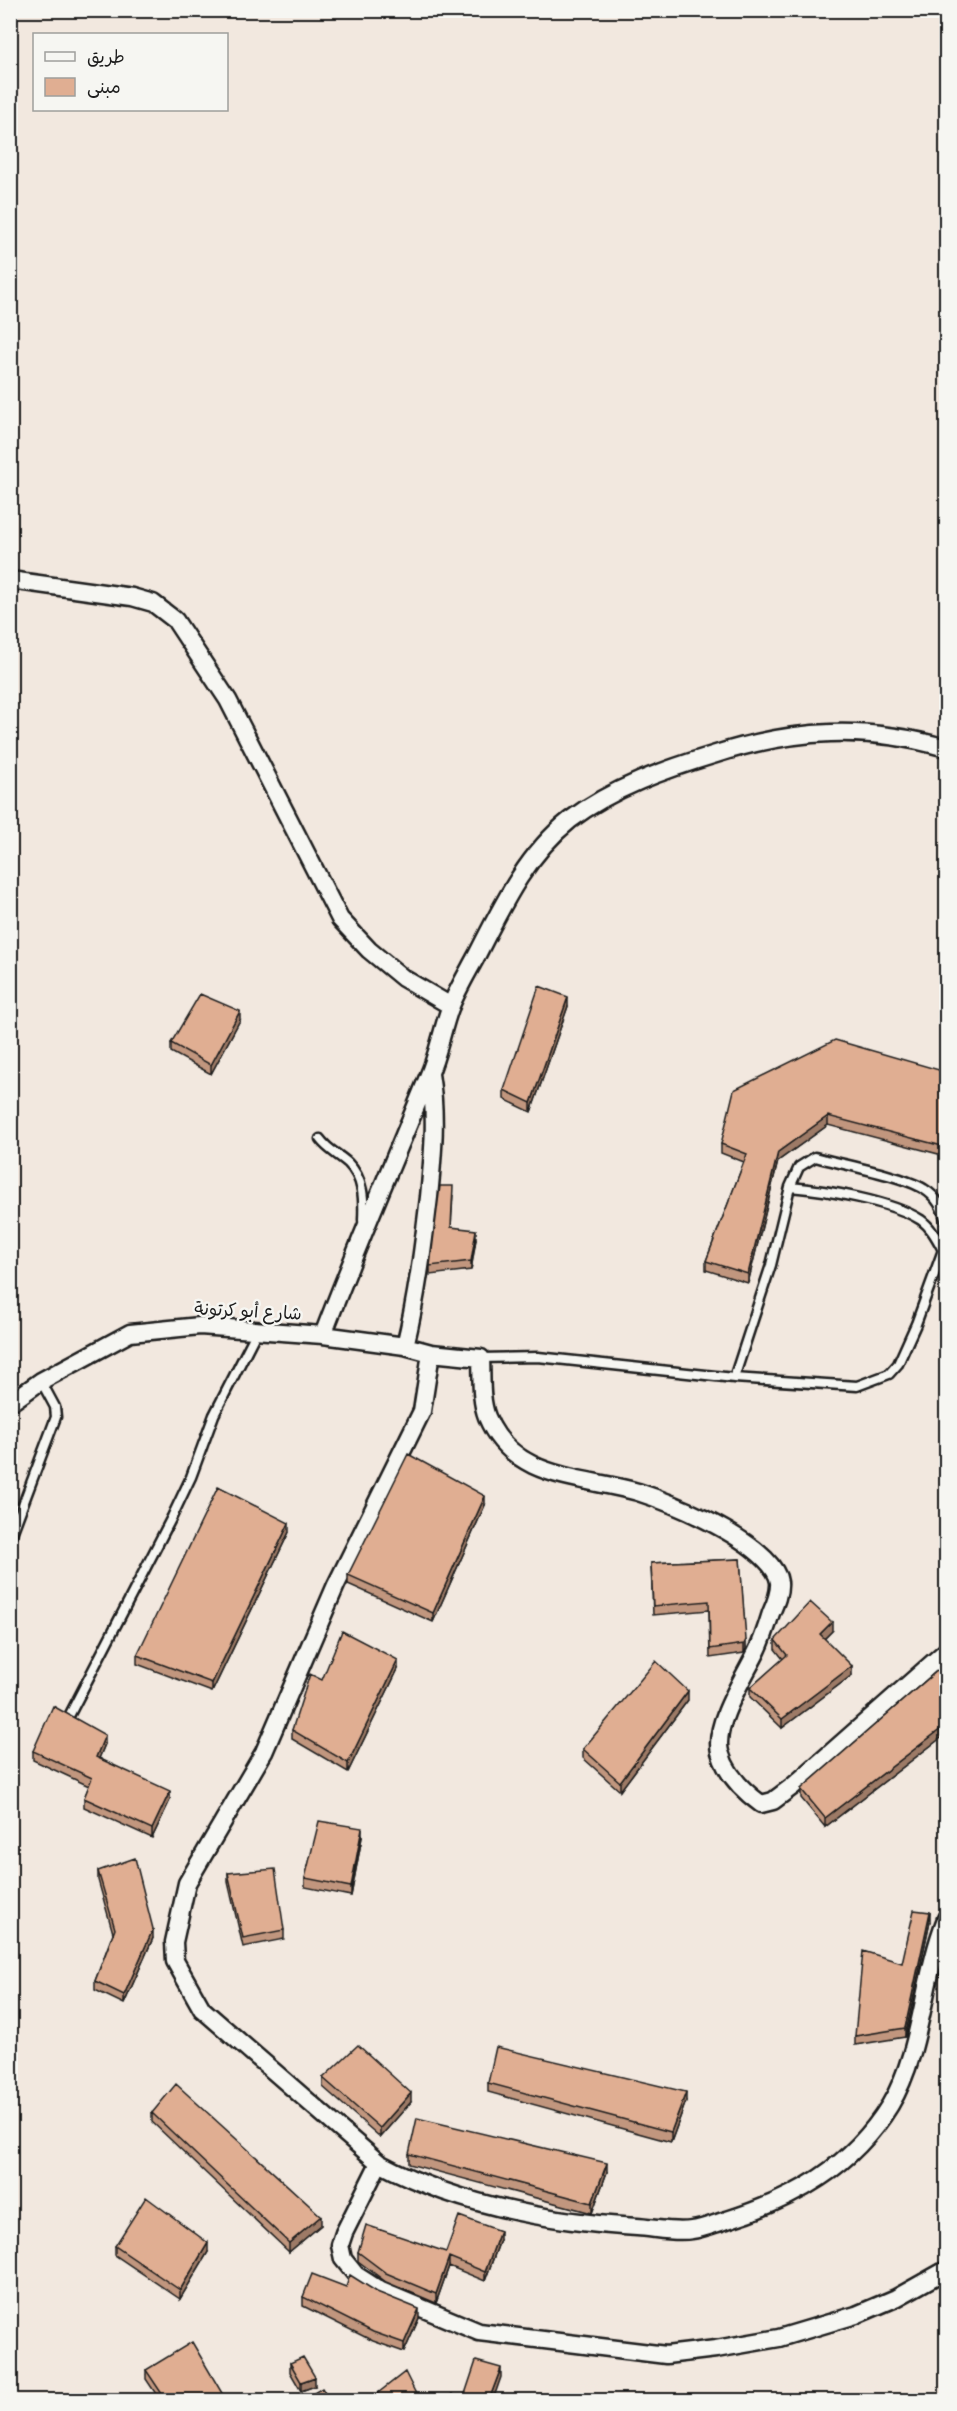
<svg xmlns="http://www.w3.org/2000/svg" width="957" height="2411" font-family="Delius,'Playpen Sans Arabic',sans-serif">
<rect width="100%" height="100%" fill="#f2e8df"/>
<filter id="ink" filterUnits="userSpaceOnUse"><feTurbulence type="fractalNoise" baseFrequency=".0167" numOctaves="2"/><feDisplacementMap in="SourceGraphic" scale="12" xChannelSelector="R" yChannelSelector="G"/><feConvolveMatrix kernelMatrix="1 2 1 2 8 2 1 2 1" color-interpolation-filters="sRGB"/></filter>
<g filter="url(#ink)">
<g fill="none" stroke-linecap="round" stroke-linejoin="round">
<!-- service casing -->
<g stroke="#1c1c1c" stroke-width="13">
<path id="service" d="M 320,1139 C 328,1150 338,1154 348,1163 C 364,1179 364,1200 363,1220
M 790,1187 L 799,1167 L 815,1157 C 841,1164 904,1176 924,1189 C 937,1197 944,1210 946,1224
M 943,1249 L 946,1228
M 481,1358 L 538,1357 L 734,1378 L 857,1386 L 889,1374 L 898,1364 L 916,1324 L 943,1250 C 937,1239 931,1227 921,1220 C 892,1201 825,1190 790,1187 L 771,1265 L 734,1378
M 10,1539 L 56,1417 L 55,1407 L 41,1381
M 68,1718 L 172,1517 L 191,1477 L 214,1415 L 257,1331"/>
</g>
<!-- minor casing -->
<g stroke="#1c1c1c" stroke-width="21">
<path id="minor" d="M 10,580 L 132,597 L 153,603 L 175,620 L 228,700 L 340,919 L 369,950 L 403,978 L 451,1006
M 323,1335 C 356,1248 393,1163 428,1077 C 438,1055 442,1030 450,1008 C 457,990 468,972 477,955 C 502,906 526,855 570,820 C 612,788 666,769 716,754 C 795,729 866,725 946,748
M 405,1346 C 417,1297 423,1248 429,1197 C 433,1155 437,1116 430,1074
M 431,1353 L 422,1411 L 336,1585 L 264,1752 L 187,1883 L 174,1942 L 175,1961 L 202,2009 L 379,2163 C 458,2205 548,2222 637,2227 C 654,2228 675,2233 692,2230 C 703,2229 716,2223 727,2220 C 794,2199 852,2167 890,2105 C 923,2050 922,1979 946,1919
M 10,1403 L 41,1381 L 130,1333 L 200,1326 L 323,1335 L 405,1346 L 431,1353 L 481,1358 C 482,1377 480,1399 487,1417 C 513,1480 582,1476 638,1492 C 676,1504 737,1531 765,1559 C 771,1565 778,1574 779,1582 C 780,1593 775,1604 771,1613 C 767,1626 763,1639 757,1651 C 745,1676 713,1724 720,1752 C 726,1774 743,1791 761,1804 L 773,1801 L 793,1786 L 946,1651
M 379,2163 L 344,2233 L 340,2245 L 343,2259 L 356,2275 L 381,2291 L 479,2332 L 666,2355 L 716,2349 L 779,2338 L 856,2315 L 896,2298 L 946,2270"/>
</g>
<!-- service -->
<use href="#service" stroke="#f6f6f2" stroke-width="8"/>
<!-- minor -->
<use href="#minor" stroke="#f6f6f2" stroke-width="16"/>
</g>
<!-- wall -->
<path fill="#c1967e" stroke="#1c1c1c" stroke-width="1.5" d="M 568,1006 L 531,1112 L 504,1099 L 504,1090 Z
M 240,1020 L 211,1074 L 171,1052 L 171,1043 Z
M 946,1072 L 946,1162 L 942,1155 L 828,1125 L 778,1161 L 748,1283 L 706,1270 L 706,1261 L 744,1162 L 721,1153 L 721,1144 Z
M 453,1195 L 451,1227 L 476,1239 L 471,1270 L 430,1275 L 430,1266 Z
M 485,1505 L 433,1622 L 348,1584 L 348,1575 Z
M 289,1532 L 212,1692 L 137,1664 L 137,1655 Z
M 740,1559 L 746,1649 L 744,1653 L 710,1658 L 709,1610 L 653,1615 L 651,1563 Z
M 832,1631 L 824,1639 L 852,1675 L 782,1728 L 750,1697 L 750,1688 L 783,1659 L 775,1649 L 775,1640 Z
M 946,1663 L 946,1734 L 825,1827 L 801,1798 L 801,1789 Z
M 398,1669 L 348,1772 L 292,1739 L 292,1730 L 322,1680 Z
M 688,1700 L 620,1791 L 583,1758 L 583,1749 Z
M 105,1744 L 99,1758 L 170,1800 L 152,1838 L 84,1807 L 84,1798 L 89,1786 L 33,1760 L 33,1751 Z
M 362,1837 L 351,1896 L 305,1887 L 305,1878 Z
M 98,1871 L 153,1938 L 124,2004 L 95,1990 L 95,1981 L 113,1933 L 98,1880 Z
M 228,1873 L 284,1930 L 284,1939 L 243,1947 L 228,1882 Z
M 930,1921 L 905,2037 L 855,2045 L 855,2036 Z
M 323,2078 L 411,2102 L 380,2137 L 323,2087 Z
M 488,2083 L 686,2101 L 671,2142 L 488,2092 Z
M 152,2113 L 321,2225 L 289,2252 L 152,2122 Z
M 409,2154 L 607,2172 L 592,2213 L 409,2164 Z
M 500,2240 L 485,2281 L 449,2266 L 436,2303 L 386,2282 L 358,2261 L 358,2252 L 446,2252 Z
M 115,2246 L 208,2252 L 180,2299 L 115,2255 Z
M 303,2297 L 419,2318 L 404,2352 L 373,2341 L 303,2306 Z
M 290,2363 L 315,2386 L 301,2391 L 290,2372 Z
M 146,2370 L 226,2400 L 160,2400 L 146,2379 Z"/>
<!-- shaded-wall -->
<path fill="#9d7a66" stroke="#1c1c1c" stroke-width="1.5" d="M 568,997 L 568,1006 L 531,1112 L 531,1103 Z
M 240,1011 L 240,1020 L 211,1074 L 211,1065 Z
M 828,1116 L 828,1125 L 778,1161 L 748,1283 L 748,1274 L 778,1152 Z
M 476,1230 L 476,1239 L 471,1270 L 471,1261 Z
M 485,1496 L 485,1505 L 433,1622 L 433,1613 Z
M 289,1523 L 289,1532 L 212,1692 L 212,1683 Z
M 832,1622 L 832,1631 L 820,1643 L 820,1634 Z
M 746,1640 L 746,1649 L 744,1653 L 744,1644 Z
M 398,1660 L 398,1669 L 348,1772 L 348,1763 Z
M 852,1666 L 852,1675 L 782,1728 L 782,1719 Z
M 688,1691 L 688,1700 L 620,1791 L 620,1782 Z
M 946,1725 L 946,1734 L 825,1827 L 825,1818 Z
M 105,1735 L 105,1744 L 96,1766 L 96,1757 Z
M 170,1791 L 170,1800 L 152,1838 L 152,1829 Z
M 362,1828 L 362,1837 L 351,1896 L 351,1887 Z
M 930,1912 L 930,1921 L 905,2037 L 905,2028 Z
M 153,1929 L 153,1938 L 124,2004 L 124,1995 Z
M 686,2092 L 686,2101 L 671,2142 L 671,2132 Z
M 411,2093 L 411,2102 L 380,2137 L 380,2128 Z
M 607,2163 L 607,2172 L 592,2213 L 592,2203 Z
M 321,2216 L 321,2225 L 289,2252 L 289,2243 Z
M 500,2231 L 500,2240 L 485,2281 L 485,2272 Z
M 208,2243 L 208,2252 L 180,2299 L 180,2290 Z
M 449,2257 L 449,2266 L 436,2303 L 436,2294 Z
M 419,2309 L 419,2318 L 404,2352 L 404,2343 Z
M 501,2368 L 501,2377 L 493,2400 L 489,2400 Z
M 315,2377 L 315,2386 L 301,2391 L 301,2382 Z"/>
<!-- building -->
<path fill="#e0ae92" stroke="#1c1c1c" stroke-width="1.5" d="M 539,986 L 568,997 L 531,1103 L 504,1090 Z
M 200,994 L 240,1011 L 211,1065 L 171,1043 Z
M 835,1040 L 946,1072 L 946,1153 L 942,1146 L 828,1116 L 778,1152 L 748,1274 L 706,1261 L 747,1154 L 721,1144 L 734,1090 Z
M 440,1186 L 453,1186 L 451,1227 L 476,1230 L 471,1261 L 430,1266 Z
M 408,1454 L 485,1496 L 433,1613 L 348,1575 Z
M 218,1487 L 289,1523 L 212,1683 L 137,1655 Z
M 740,1559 L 746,1640 L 744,1644 L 710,1649 L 709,1601 L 653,1606 L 651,1563 Z
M 810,1602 L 832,1622 L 820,1634 L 852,1666 L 782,1719 L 750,1688 L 787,1655 L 775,1640 Z
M 342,1631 L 398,1660 L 348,1763 L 292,1730 L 310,1674 L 322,1680 Z
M 656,1661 L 688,1691 L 620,1782 L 583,1749 Z
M 946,1663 L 946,1725 L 825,1818 L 801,1789 Z
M 53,1706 L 105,1735 L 96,1757 L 170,1791 L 152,1829 L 84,1798 L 92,1778 L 33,1751 Z
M 319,1821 L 362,1828 L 351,1887 L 305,1878 Z
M 135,1858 L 153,1929 L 124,1995 L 95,1981 L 115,1929 L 98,1871 Z
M 275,1869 L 284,1930 L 243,1938 L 228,1873 Z
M 914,1910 L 930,1912 L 905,2028 L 855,2036 L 863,1951 L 902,1963 Z
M 358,2045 L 411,2093 L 380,2128 L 323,2078 Z
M 496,2047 L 686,2092 L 671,2132 L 488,2083 Z
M 176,2084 L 321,2216 L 289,2243 L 152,2113 Z
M 417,2118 L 607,2163 L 592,2203 L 409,2154 Z
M 146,2197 L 208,2243 L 180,2290 L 115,2246 Z
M 459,2216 L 500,2231 L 485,2272 L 449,2257 L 436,2294 L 386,2273 L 358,2252 L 366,2225 L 446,2252 Z
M 312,2274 L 346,2287 L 350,2275 L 377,2292 L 419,2309 L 404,2343 L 373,2332 L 303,2297 Z
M 192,2342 L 226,2400 L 166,2400 L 146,2370 Z
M 303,2357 L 315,2377 L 301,2382 L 290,2363 Z
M 476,2361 L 501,2368 L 489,2400 L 463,2400 Z
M 405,2372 L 419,2400 L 369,2400 Z
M 322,2388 L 329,2400 L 311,2400 L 309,2396 Z
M 453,2394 L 458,2400 L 443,2400 Z"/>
</g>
<g text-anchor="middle" stroke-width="5" stroke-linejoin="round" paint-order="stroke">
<!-- street labels -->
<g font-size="18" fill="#1c1c1c" stroke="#f6f6f2">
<text transform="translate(248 1311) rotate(3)" y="6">شارع أبو كرتونة</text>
</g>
</g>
<!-- margin -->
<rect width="957" height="2411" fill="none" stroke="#f6f6f2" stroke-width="36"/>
<rect x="18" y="18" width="921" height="2375" fill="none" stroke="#1c1c1c" stroke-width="2" filter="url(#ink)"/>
<!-- legend -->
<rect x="33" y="33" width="195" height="78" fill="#f6f6f2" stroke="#9f9f9c" stroke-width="1.5"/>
<rect x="45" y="52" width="30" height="9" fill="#f6f6f2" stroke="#9f9f9c" stroke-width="1.5"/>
<text x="87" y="63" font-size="18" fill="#1c1c1c">طريق</text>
<rect x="45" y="78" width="30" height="18" fill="#e0ae92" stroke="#9f9f9c" stroke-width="1.5"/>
<text x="87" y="93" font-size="18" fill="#1c1c1c">مبنى</text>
</svg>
